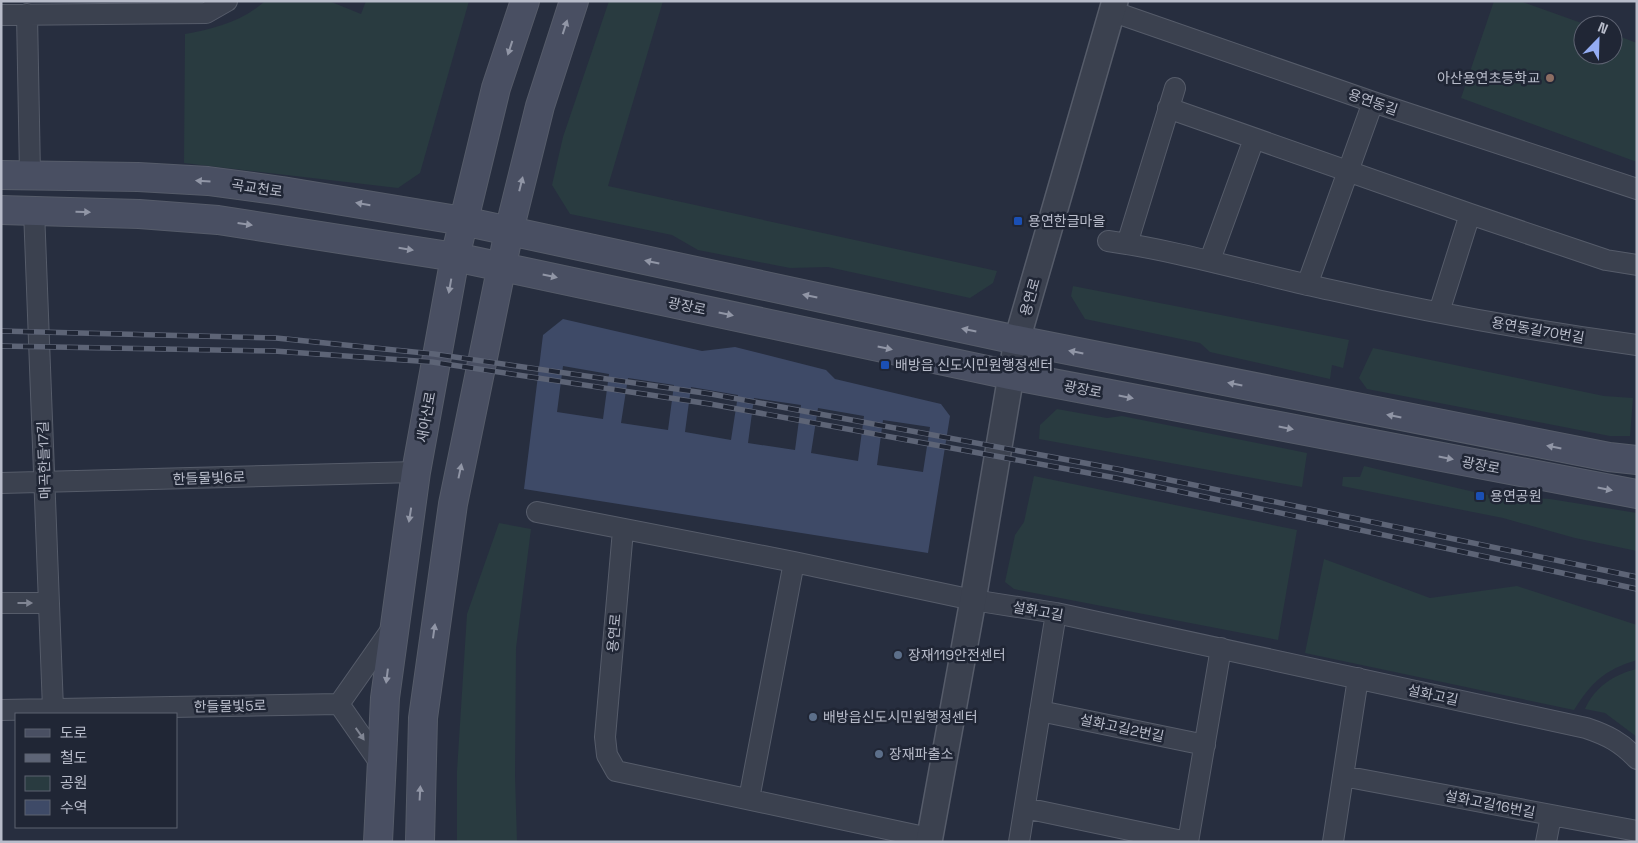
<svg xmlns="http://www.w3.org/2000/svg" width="1638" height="843" font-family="'Space Grotesk','Noto Sans KR',sans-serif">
<rect width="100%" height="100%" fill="#272e3f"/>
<!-- green -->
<path fill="#293b40" d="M 265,1 L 329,1 L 361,14 L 366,1 L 469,1 L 420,173 L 398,188 L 184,163 L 185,34 C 214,29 243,21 265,1 Z
M 609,1 L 663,1 L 608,186 L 997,271 L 993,283 L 970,298 L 828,267 L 790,268 L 698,250 L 672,235 L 570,214 L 552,185 L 563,137 Z
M 1494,1 L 1520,1 L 1587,25 L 1583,25 L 1583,55 L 1613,55 L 1613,34 L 1637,43 L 1637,162 L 1461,98 Z
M 1073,286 L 1349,340 L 1343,368 L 1332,365 L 1330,379 L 1210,352 L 1200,343 L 1085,319 L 1071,296 Z
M 1373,348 L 1604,396 L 1633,398 L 1630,436 L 1610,436 L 1367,389 L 1359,378 Z
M 1057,409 L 1107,418 L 1122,416 L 1307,453 L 1302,487 L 1039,439 L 1040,425 Z
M 1364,466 L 1487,495 L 1550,499 L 1637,513 L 1637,551 L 1575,538 L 1503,518 L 1342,486 L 1343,477 L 1360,477 Z
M 1034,476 L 1297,530 L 1278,640 L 1014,589 L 1005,582 L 1015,535 L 1024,522 Z
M 499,523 L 531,529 L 516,648 L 515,776 L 517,842 L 457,842 L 457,771 L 467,614 Z
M 1324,559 L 1430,598 L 1517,586 L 1637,625 L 1637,660 C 1604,670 1592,682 1574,710 L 1305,653 Z
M 1637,669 L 1637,737 L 1605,713 L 1585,709 C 1594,688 1614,674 1637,669 Z"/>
<!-- water -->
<path fill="#3e4a67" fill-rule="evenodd" d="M 563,319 L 702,351 L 735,347 L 826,370 L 835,379 L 941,404 L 950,416 L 928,553 L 524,489 L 543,335 ZM 563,366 L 609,374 L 603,419 L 557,412 ZM 628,378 L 674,385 L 668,430 L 621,423 ZM 691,387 L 738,395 L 731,440 L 685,432 ZM 754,398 L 801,405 L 795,450 L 748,443 ZM 818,408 L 864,416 L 858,461 L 811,453 ZM 883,420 L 930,427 L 923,472 L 877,465 Z"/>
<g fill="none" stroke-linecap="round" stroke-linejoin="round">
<!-- minor casing -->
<g stroke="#565c6a" stroke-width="22">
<path id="minor" d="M 1111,11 L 1373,102 L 1637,189
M 27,14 L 30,175
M 1,15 L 206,13 L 227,1
M 1168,108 L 1470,214 L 1606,260 L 1637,265
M 34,210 L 53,709
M 1108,241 C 1184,252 1256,274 1331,290 C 1432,313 1534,331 1637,345
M 1127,244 L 1175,88
M 1210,260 L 1254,139
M 1307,285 L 1373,102
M 1439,312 L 1470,214
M 1,483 L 416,472
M 537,512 L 794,562 L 973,600 L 1056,613 L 1586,728 C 1607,735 1621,742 1637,759
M 623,530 L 605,737 L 607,755 L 616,771 L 929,838
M 1,603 L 49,603
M 339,704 L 393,627
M 339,704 L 380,763
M 1,710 L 339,704
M 1040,711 L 1205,745
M 1343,776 L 1637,831
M 749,799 L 794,562
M 1025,808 L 1187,842
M 1019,842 L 1056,613
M 1188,842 L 1221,648
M 1333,842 L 1358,678
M 1546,842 L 1551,816"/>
</g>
<!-- tertiary casing -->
<g stroke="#565c6a" stroke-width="28">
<path id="tertiary" d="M 929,842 L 973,600 L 1017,340 L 1115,1"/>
</g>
<!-- secondary casing -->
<g stroke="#565c6a" stroke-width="30">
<path id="secondary" d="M 1,175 L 138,177 L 208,181 L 282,191 L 463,221 L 1017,340 L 1609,457 L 1637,460
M 1,210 L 139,214 L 218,220 L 455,257 L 1010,375 L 1637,494
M 378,842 L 385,698 L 416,472 L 455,257 L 496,88 L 525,1
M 420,842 L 423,718 L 453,504 L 509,231 L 540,106 L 574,1"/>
</g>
<!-- minor -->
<use href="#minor" stroke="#3b414f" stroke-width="20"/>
<!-- tertiary -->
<use href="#tertiary" stroke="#3b414f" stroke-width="25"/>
<!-- secondary -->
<use href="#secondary" stroke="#494f62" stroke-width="28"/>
<!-- rail casing -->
<g stroke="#5d6476" stroke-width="5.5">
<path id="rail" d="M 1,331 L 276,338 L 434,354 L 711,394 L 1117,469 L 1637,577
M 1,346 L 274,351 L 432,362 L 710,404 L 1116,478 L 1637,589"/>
</g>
<!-- rail -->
<use href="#rail" stroke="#202635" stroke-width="4" stroke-dasharray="11" stroke-linecap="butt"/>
</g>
<!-- one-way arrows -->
<defs><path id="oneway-solid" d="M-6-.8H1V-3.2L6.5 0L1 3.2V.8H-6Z" transform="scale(1.25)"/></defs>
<g fill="#9196a6">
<use href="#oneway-solid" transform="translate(565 27) rotate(-72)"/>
<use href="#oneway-solid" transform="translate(510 48) rotate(108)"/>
<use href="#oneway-solid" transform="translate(203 181) rotate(-176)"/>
<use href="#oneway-solid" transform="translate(521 184) rotate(-76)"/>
<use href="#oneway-solid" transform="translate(363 204) rotate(-170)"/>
<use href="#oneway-solid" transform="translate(83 212) rotate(2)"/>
<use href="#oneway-solid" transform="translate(245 224) rotate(8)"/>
<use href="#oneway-solid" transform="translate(406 249) rotate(9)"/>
<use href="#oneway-solid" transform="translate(652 262) rotate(-168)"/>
<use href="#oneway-solid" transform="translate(550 276) rotate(12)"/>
<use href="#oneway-solid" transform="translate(450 286) rotate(100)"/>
<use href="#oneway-solid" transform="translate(810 296) rotate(-168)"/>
<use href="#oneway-solid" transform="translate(726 314) rotate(12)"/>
<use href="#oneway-solid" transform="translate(969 330) rotate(-168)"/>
<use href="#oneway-solid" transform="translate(885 348) rotate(12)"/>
<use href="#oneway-solid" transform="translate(1076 352) rotate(-169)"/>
<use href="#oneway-solid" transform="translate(1235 384) rotate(-169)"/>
<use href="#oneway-solid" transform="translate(1126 397) rotate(11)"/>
<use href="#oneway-solid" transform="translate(1394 416) rotate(-169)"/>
<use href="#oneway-solid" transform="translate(1286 428) rotate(11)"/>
<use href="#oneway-solid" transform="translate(1554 447) rotate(-169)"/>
<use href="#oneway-solid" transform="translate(1446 458) rotate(11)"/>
<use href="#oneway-solid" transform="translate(460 471) rotate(-78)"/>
<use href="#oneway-solid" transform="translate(1605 489) rotate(11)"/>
<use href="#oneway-solid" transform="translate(410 515) rotate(99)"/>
<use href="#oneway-solid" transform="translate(434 631) rotate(-82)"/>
<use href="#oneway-solid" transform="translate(387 676) rotate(97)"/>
<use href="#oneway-solid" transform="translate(420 793) rotate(-87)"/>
</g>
<g fill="#808593">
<use href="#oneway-solid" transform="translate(25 603)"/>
<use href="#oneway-solid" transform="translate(360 734) rotate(55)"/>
</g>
<!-- markers -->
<circle fill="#8d6e63" stroke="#202635" stroke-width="2" cx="1550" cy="78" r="5"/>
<g fill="#1a4fb4" stroke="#202635" stroke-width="2">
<rect x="1013" y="216" width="10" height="10" rx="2.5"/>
<rect x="880" y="360" width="10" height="10" rx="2.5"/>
<rect x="1475" y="491" width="10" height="10" rx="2.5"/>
</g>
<g fill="#5c6f8a" stroke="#202635" stroke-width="2">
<circle cx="898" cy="655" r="5"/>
<circle cx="813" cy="717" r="5"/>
<circle cx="879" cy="754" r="5"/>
</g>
<g text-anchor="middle" stroke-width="5" stroke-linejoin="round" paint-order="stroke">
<!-- poi labels -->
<g font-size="14" fill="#b8bcca" stroke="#202635" text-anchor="start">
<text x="1540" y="83" text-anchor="end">아산용연초등학교</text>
<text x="1028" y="226">용연한글마을</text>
<text x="895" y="370">배방읍 신도시민원행정센터</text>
<text x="1490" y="501">용연공원</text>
<text x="908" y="660">장재119안전센터</text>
<text x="823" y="722">배방읍신도시민원행정센터</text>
<text x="889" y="759">장재파출소</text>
</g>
<!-- street labels -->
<g font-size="14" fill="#b8bcca" stroke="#202635">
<text transform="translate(1373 102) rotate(19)" y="5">용연동길</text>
<text transform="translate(257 188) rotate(8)" y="5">곡교천로</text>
<text transform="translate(1030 297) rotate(-74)" y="5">용연로</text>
<text transform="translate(687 306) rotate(12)" y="5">광장로</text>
<text transform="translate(1538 330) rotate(10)" y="5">용연동길70번길</text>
<text transform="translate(1083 389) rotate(11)" y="5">광장로</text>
<text transform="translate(426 417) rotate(-80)" y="5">새아산로</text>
<text transform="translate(44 460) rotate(-92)" y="5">매곡한들17길</text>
<text transform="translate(1481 465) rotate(11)" y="5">광장로</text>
<text transform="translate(209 478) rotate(-2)" y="5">한들물빛6로</text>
<text transform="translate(1038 611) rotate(10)" y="5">설화고길</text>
<text transform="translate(614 633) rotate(-85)" y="5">용연로</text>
<text transform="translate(1433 695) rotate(12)" y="5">설화고길</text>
<text transform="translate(230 706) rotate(-1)" y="5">한들물빛5로</text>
<text transform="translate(1122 728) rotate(12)" y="5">설화고길2번길</text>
<text transform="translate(1490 804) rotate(11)" y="5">설화고길16번길</text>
</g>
</g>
<!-- border -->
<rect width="1638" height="843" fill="none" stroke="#b8bcca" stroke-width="5"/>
<!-- legend -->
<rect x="15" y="713" width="162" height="115" fill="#202635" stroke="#5d6271"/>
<rect x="25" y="729" width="25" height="8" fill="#494f62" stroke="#5d6271"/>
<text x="60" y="738" font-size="15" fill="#b8bcca">도로</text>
<rect x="25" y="754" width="25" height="8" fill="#5d6476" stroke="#5d6271"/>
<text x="60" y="763" font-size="15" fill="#b8bcca">철도</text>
<rect x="25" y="776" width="25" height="15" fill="#293b40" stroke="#5d6271"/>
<text x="60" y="788" font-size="15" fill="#b8bcca">공원</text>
<rect x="25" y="800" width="25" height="15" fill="#3e4a67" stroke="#5d6271"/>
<text x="60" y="813" font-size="15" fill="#b8bcca">수역</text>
<!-- north arrow -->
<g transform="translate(1598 40) rotate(23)"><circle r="24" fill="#202635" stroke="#5d6271"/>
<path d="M0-4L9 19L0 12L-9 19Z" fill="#94acf3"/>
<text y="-8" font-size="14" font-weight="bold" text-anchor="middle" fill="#b8bcca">N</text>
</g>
</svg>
